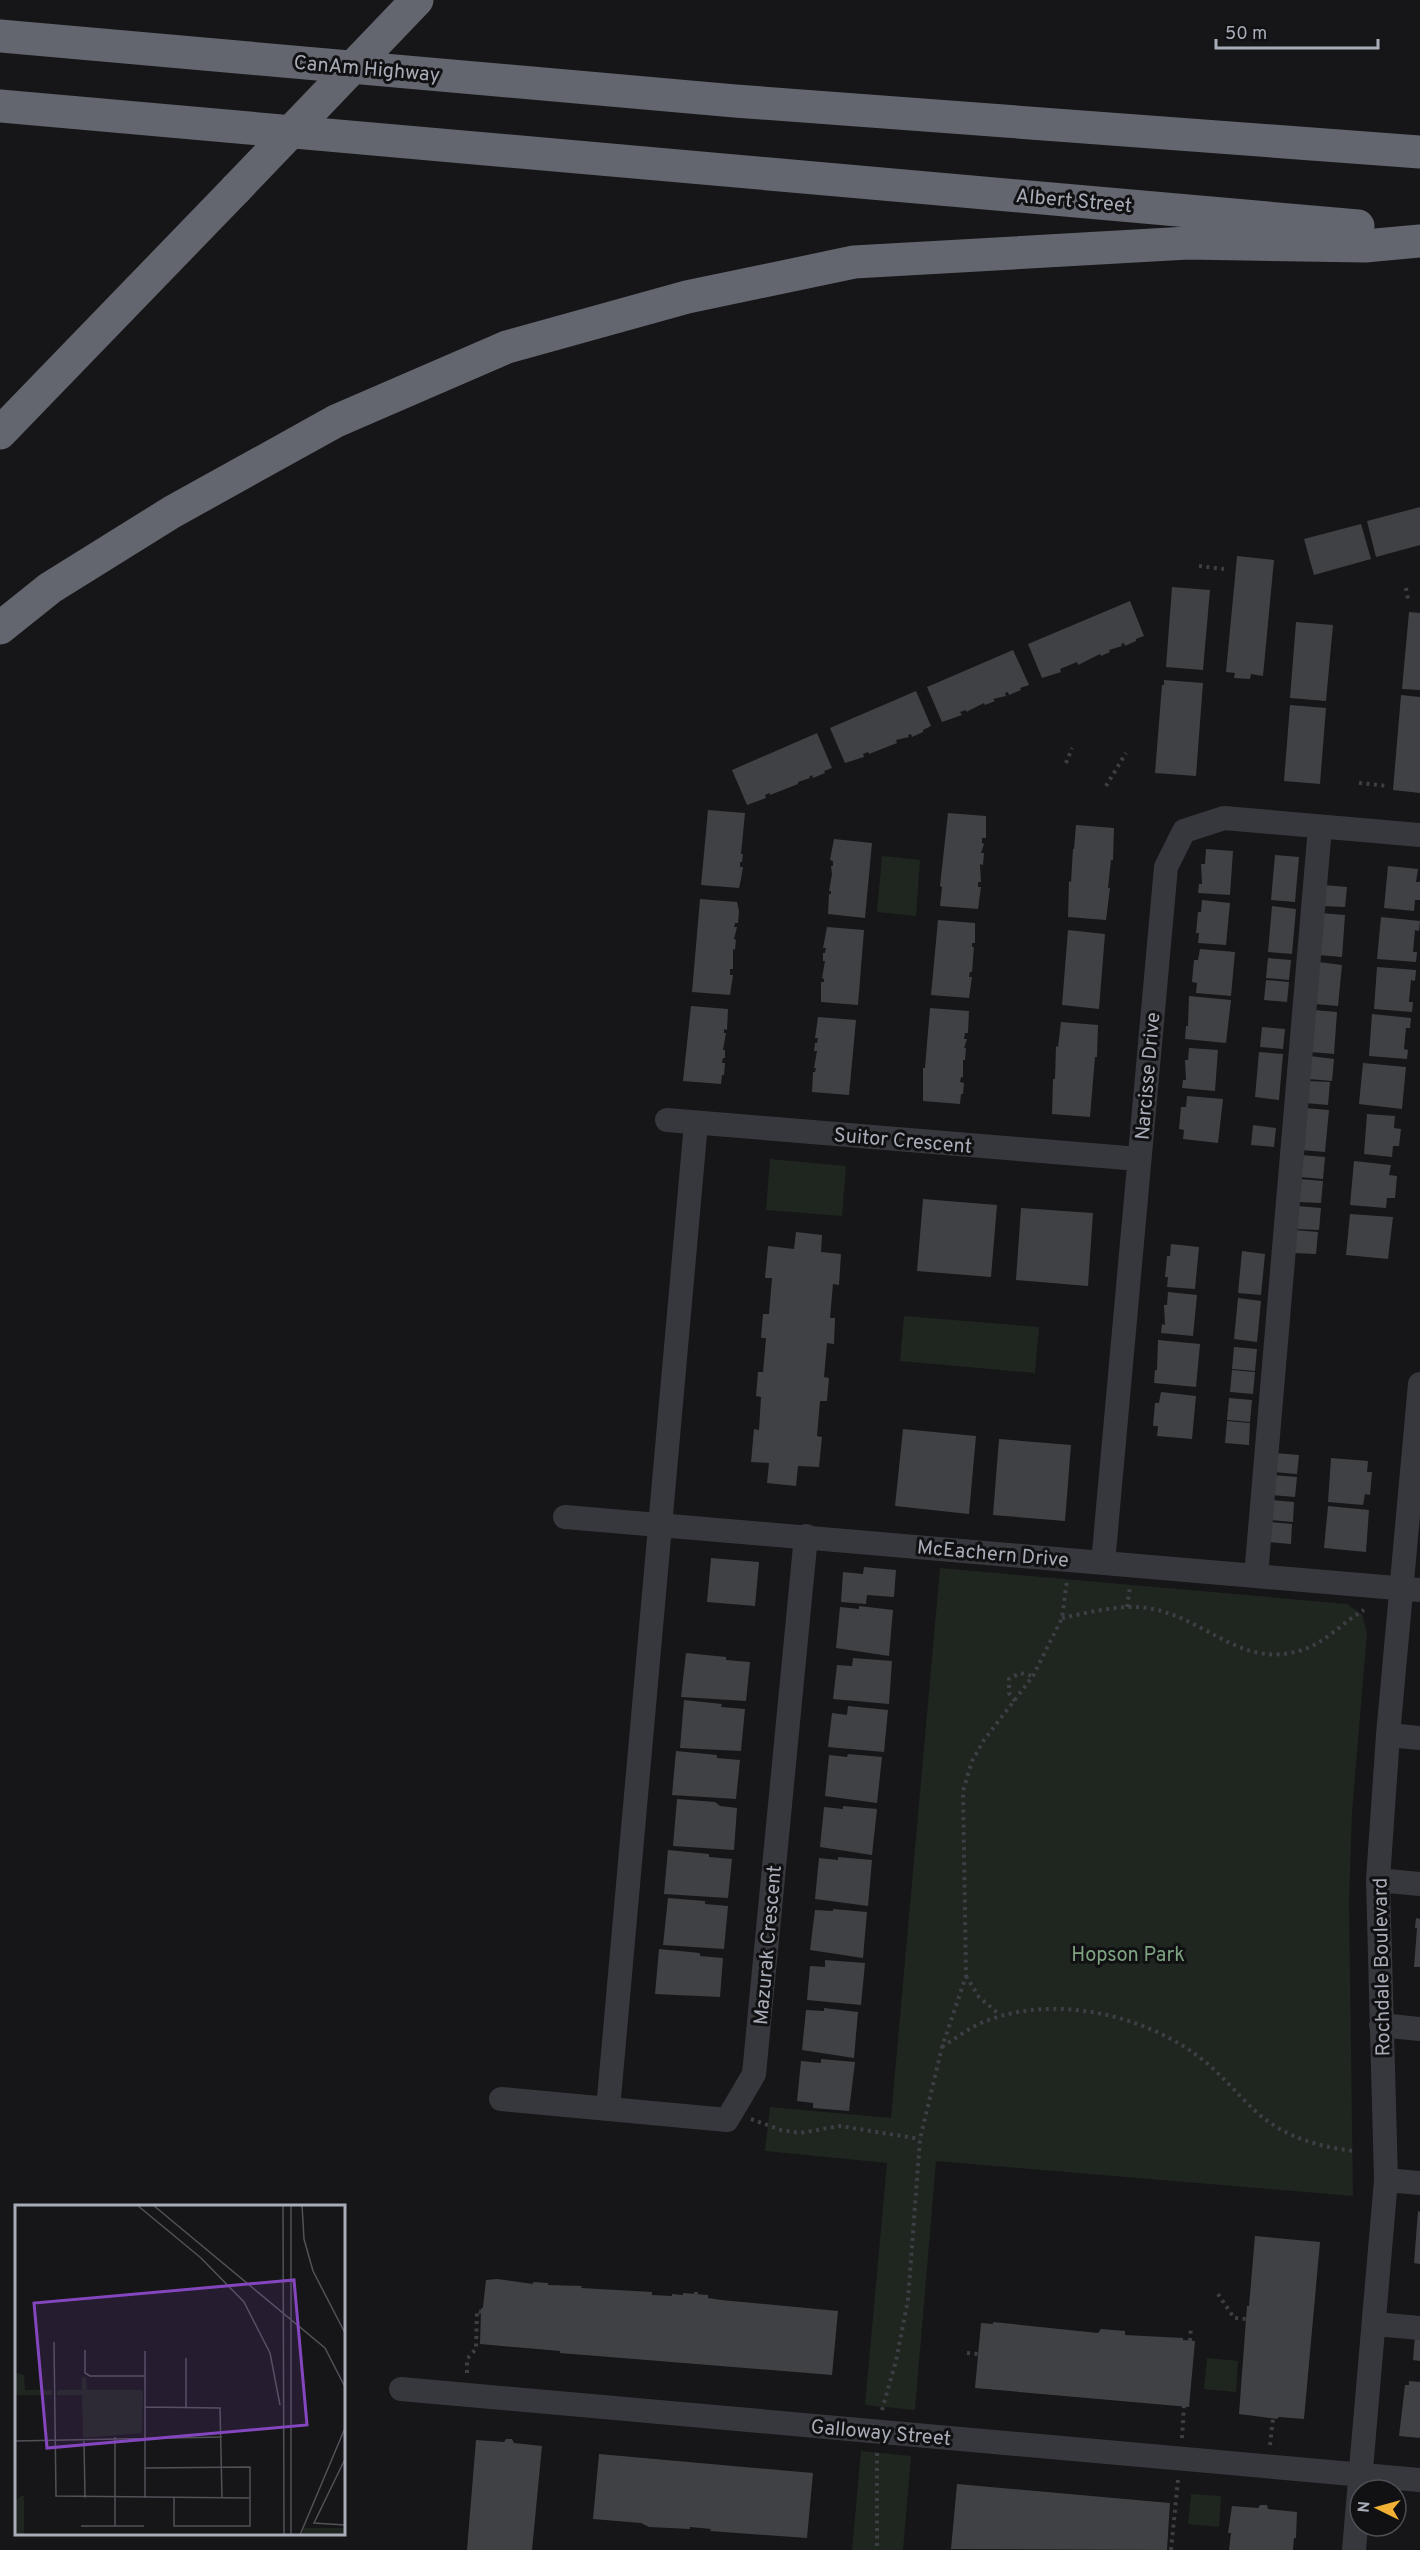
<svg xmlns="http://www.w3.org/2000/svg" width="1420" height="2550" font-family="Overpass,sans-serif">
<rect width="100%" height="100%" fill="#161618"/>
<!-- green -->
<path fill="#1e261f" d="M 882,856 L 920,860 L 916,916 L 877,912 Z
M 770,1159 L 846,1166 L 842,1216 L 766,1210 Z
M 904,1316 L 1039,1327 L 1035,1373 L 900,1361 Z
M 940,1568 L 1347,1604 L 1362,1614 L 1367,1633 L 1352,1811 L 1349,1902 L 1353,2196 L 936,2161 L 915,2410 L 865,2405 L 887,2163 L 765,2151 L 770,2107 L 891,2118 Z
M 1207,2358 L 1238,2361 L 1236,2392 L 1204,2389 Z
M 861,2451 L 911,2456 L 903,2550 L 852,2550 Z
M 1191,2494 L 1221,2496 L 1219,2527 L 1188,2524 Z"/>
<!-- building -->
<path fill="#404145" d="M 1420,507 L 1420,545 L 1376,557 L 1367,521 Z
M 1361,524 L 1371,559 L 1314,575 L 1304,539 Z
M 1237,556 L 1274,560 L 1263,676 L 1251,674 L 1250,679 L 1234,678 L 1235,673 L 1226,672 Z
M 1172,587 L 1210,590 L 1203,670 L 1166,667 Z
M 1130,601 L 1144,636 L 1136,639 L 1136,641 L 1125,646 L 1124,643 L 1121,644 L 1122,646 L 1109,650 L 1110,652 L 1101,656 L 1100,654 L 1078,665 L 1077,662 L 1060,669 L 1061,672 L 1042,678 L 1028,644 Z
M 1409,612 L 1420,613 L 1420,690 L 1402,689 Z
M 1296,622 L 1333,625 L 1326,701 L 1290,698 Z
M 1013,650 L 1029,685 L 1020,688 L 1021,690 L 1009,695 L 1008,692 L 1005,693 L 1006,696 L 993,699 L 995,701 L 985,705 L 984,703 L 966,712 L 966,710 L 960,712 L 962,715 L 942,722 L 927,687 Z
M 1164,680 L 1203,683 L 1196,776 L 1155,773 L 1162,685 L 1164,685 Z
M 916,691 L 931,726 L 923,730 L 923,732 L 912,737 L 911,734 L 908,735 L 909,737 L 896,740 L 897,743 L 869,754 L 868,752 L 863,754 L 864,757 L 845,763 L 830,728 Z
M 1401,695 L 1420,697 L 1420,793 L 1393,790 Z
M 1290,705 L 1326,708 L 1320,784 L 1284,781 Z
M 817,733 L 832,768 L 824,771 L 825,773 L 813,778 L 812,775 L 809,777 L 810,778 L 798,782 L 798,784 L 770,795 L 770,793 L 765,795 L 766,798 L 747,805 L 732,770 Z
M 708,810 L 745,813 L 741,854 L 743,854 L 742,862 L 740,862 L 740,867 L 743,867 L 741,879 L 739,888 L 701,885 Z
M 948,813 L 986,816 L 986,838 L 982,838 L 982,843 L 984,844 L 981,853 L 984,853 L 983,865 L 980,864 L 981,882 L 978,882 L 978,887 L 981,887 L 978,909 L 940,906 L 942,887 L 940,886 Z
M 1076,825 L 1114,828 L 1113,860 L 1111,860 L 1108,888 L 1110,888 L 1106,920 L 1068,917 L 1069,881 L 1071,882 L 1073,849 L 1074,849 Z
M 834,839 L 872,843 L 865,918 L 828,914 L 829,894 L 831,894 L 831,891 L 829,891 L 832,874 L 831,866 L 833,866 L 833,861 L 830,860 Z
M 1206,849 L 1233,851 L 1230,895 L 1198,893 L 1199,884 L 1202,884 L 1201,864 L 1205,864 Z
M 1275,855 L 1299,857 L 1295,902 L 1271,900 Z
M 1388,866 L 1418,869 L 1416,882 L 1420,882 L 1420,900 L 1415,900 L 1414,911 L 1384,908 Z
M 1324,885 L 1347,887 L 1345,907 L 1322,906 Z
M 700,899 L 737,902 L 739,911 L 738,923 L 735,923 L 734,927 L 737,927 L 734,939 L 736,940 L 735,950 L 733,949 L 733,969 L 730,969 L 730,975 L 733,975 L 730,995 L 692,992 Z
M 1202,900 L 1230,903 L 1226,945 L 1198,943 L 1199,933 L 1196,933 L 1198,912 L 1201,912 Z
M 1272,906 L 1296,909 L 1292,954 L 1268,952 Z
M 1321,913 L 1345,915 L 1342,957 L 1318,955 Z
M 1381,917 L 1420,921 L 1419,931 L 1415,930 L 1413,952 L 1417,952 L 1416,962 L 1377,959 Z
M 938,920 L 975,923 L 975,943 L 972,943 L 972,947 L 974,947 L 972,972 L 970,972 L 969,977 L 972,977 L 969,998 L 931,995 Z
M 827,927 L 864,930 L 858,1005 L 821,1002 L 821,982 L 824,982 L 824,979 L 822,978 L 825,961 L 823,961 L 823,953 L 825,953 L 826,948 L 823,948 Z
M 1068,930 L 1105,934 L 1099,1009 L 1062,1005 Z
M 1200,949 L 1235,952 L 1231,996 L 1196,993 L 1197,983 L 1192,982 L 1194,960 L 1198,960 Z
M 1268,958 L 1291,960 L 1289,980 L 1266,978 Z
M 1318,962 L 1342,965 L 1338,1006 L 1314,1004 Z
M 1377,967 L 1416,970 L 1415,981 L 1411,980 L 1409,1002 L 1413,1002 L 1412,1012 L 1374,1009 Z
M 1266,980 L 1289,982 L 1287,1002 L 1264,1000 Z
M 1189,996 L 1231,1000 L 1226,1043 L 1185,1039 L 1186,1026 L 1188,1026 Z
M 691,1006 L 728,1009 L 727,1030 L 724,1029 L 724,1033 L 726,1033 L 723,1050 L 725,1050 L 725,1058 L 723,1058 L 722,1063 L 725,1063 L 724,1075 L 722,1075 L 721,1084 L 683,1081 Z
M 930,1008 L 969,1011 L 968,1033 L 965,1033 L 964,1039 L 967,1039 L 964,1048 L 966,1048 L 965,1060 L 963,1060 L 963,1077 L 961,1077 L 960,1082 L 964,1083 L 963,1094 L 961,1094 L 960,1104 L 923,1101 L 923,1068 L 925,1068 Z
M 1314,1010 L 1337,1012 L 1334,1054 L 1310,1052 Z
M 1372,1014 L 1411,1018 L 1410,1028 L 1406,1028 L 1404,1049 L 1408,1050 L 1407,1059 L 1369,1056 Z
M 818,1017 L 856,1020 L 849,1095 L 812,1092 L 813,1072 L 815,1072 L 816,1068 L 814,1068 L 817,1051 L 814,1051 L 815,1043 L 817,1043 L 818,1038 L 815,1038 Z
M 1061,1022 L 1098,1025 L 1097,1057 L 1095,1057 L 1090,1117 L 1052,1114 L 1053,1079 L 1055,1079 L 1056,1046 L 1058,1047 Z
M 1262,1027 L 1285,1029 L 1283,1049 L 1260,1047 Z
M 1189,1048 L 1218,1050 L 1215,1091 L 1182,1088 L 1183,1080 L 1186,1080 L 1185,1060 L 1188,1060 Z
M 1259,1052 L 1283,1054 L 1279,1100 L 1255,1097 Z
M 1310,1056 L 1334,1059 L 1332,1081 L 1308,1079 Z
M 1363,1063 L 1406,1067 L 1402,1109 L 1359,1104 Z
M 1307,1081 L 1330,1082 L 1328,1105 L 1305,1103 Z
M 1187,1096 L 1223,1099 L 1218,1143 L 1183,1139 L 1184,1130 L 1179,1129 L 1181,1107 L 1186,1107 Z
M 1305,1108 L 1329,1110 L 1325,1152 L 1301,1150 Z
M 1367,1114 L 1395,1116 L 1394,1128 L 1401,1129 L 1399,1146 L 1393,1146 L 1392,1157 L 1364,1154 Z
M 1253,1125 L 1276,1128 L 1274,1147 L 1251,1145 Z
M 1301,1155 L 1325,1157 L 1323,1179 L 1300,1177 Z
M 1354,1161 L 1391,1165 L 1389,1175 L 1397,1176 L 1395,1198 L 1387,1198 L 1386,1208 L 1350,1205 Z
M 1299,1179 L 1323,1181 L 1321,1203 L 1298,1202 Z
M 923,1199 L 997,1205 L 991,1277 L 917,1271 Z
M 1297,1206 L 1321,1208 L 1319,1230 L 1295,1229 Z
M 1021,1208 L 1093,1213 L 1088,1286 L 1016,1280 Z
M 1350,1214 L 1393,1217 L 1388,1259 L 1346,1255 Z
M 1295,1230 L 1318,1232 L 1316,1254 L 1293,1253 Z
M 796,1232 L 822,1235 L 821,1252 L 841,1254 L 839,1285 L 833,1284 L 830,1318 L 835,1318 L 834,1344 L 827,1343 L 824,1377 L 829,1378 L 827,1401 L 820,1401 L 817,1436 L 822,1437 L 819,1467 L 798,1466 L 796,1486 L 767,1483 L 769,1463 L 751,1462 L 754,1429 L 759,1430 L 761,1397 L 756,1396 L 758,1372 L 763,1372 L 766,1338 L 761,1338 L 763,1314 L 769,1314 L 772,1278 L 765,1278 L 768,1246 L 794,1249 Z
M 1171,1244 L 1199,1247 L 1195,1289 L 1167,1287 L 1168,1277 L 1165,1277 L 1167,1256 L 1170,1256 Z
M 1242,1251 L 1265,1254 L 1261,1295 L 1238,1293 Z
M 1168,1292 L 1197,1295 L 1193,1336 L 1161,1333 L 1162,1324 L 1165,1325 L 1164,1305 L 1167,1305 Z
M 1238,1298 L 1261,1301 L 1257,1342 L 1234,1339 Z
M 1158,1340 L 1200,1344 L 1196,1387 L 1154,1383 L 1155,1370 L 1157,1370 Z
M 1234,1347 L 1257,1349 L 1255,1371 L 1232,1369 Z
M 1232,1370 L 1255,1372 L 1253,1394 L 1230,1392 Z
M 1161,1392 L 1196,1396 L 1192,1439 L 1157,1436 L 1158,1426 L 1153,1426 L 1155,1403 L 1159,1403 Z
M 1229,1398 L 1252,1400 L 1250,1422 L 1227,1420 Z
M 1227,1421 L 1250,1423 L 1249,1445 L 1225,1443 Z
M 903,1429 L 976,1436 L 969,1514 L 895,1506 Z
M 999,1439 L 1071,1445 L 1065,1521 L 993,1515 Z
M 1275,1453 L 1299,1455 L 1297,1474 L 1273,1472 Z
M 1331,1458 L 1368,1461 L 1367,1472 L 1372,1472 L 1370,1495 L 1365,1494 L 1363,1505 L 1328,1502 Z
M 1273,1475 L 1297,1477 L 1295,1497 L 1271,1495 Z
M 1271,1500 L 1294,1502 L 1293,1522 L 1269,1520 Z
M 1328,1506 L 1369,1510 L 1366,1552 L 1324,1548 Z
M 1269,1522 L 1292,1524 L 1291,1544 L 1267,1542 Z
M 711,1558 L 759,1562 L 755,1606 L 707,1602 Z
M 864,1567 L 896,1570 L 894,1597 L 867,1595 L 866,1604 L 841,1602 L 843,1572 L 863,1574 Z
M 859,1606 L 893,1610 L 889,1656 L 836,1648 L 840,1607 L 859,1609 Z
M 686,1653 L 726,1657 L 726,1660 L 750,1662 L 746,1701 L 681,1697 Z
M 853,1658 L 892,1661 L 889,1704 L 833,1699 L 837,1665 L 852,1666 Z
M 684,1700 L 722,1704 L 721,1707 L 745,1709 L 741,1751 L 680,1748 Z
M 848,1706 L 888,1710 L 884,1752 L 828,1747 L 832,1713 L 847,1715 Z
M 676,1751 L 717,1755 L 717,1758 L 740,1760 L 736,1799 L 672,1795 Z
M 848,1754 L 882,1757 L 877,1803 L 825,1796 L 829,1755 L 847,1757 Z
M 677,1799 L 715,1802 L 720,1806 L 737,1808 L 734,1850 L 673,1846 Z
M 843,1806 L 877,1809 L 872,1855 L 820,1847 L 824,1807 L 843,1809 Z
M 668,1850 L 709,1854 L 709,1857 L 732,1859 L 728,1898 L 664,1894 Z
M 838,1857 L 872,1860 L 868,1906 L 815,1899 L 819,1858 L 838,1860 Z
M 668,1898 L 705,1901 L 705,1904 L 728,1906 L 724,1949 L 663,1945 Z
M 833,1909 L 867,1912 L 863,1958 L 810,1950 L 815,1910 L 833,1911 Z
M 1416,1918 L 1420,1919 L 1420,1967 L 1414,1967 L 1417,1928 L 1415,1928 Z
M 659,1949 L 700,1953 L 700,1956 L 723,1958 L 720,1997 L 655,1994 Z
M 825,1960 L 865,1963 L 861,2005 L 807,2000 L 810,1966 L 825,1967 Z
M 824,2008 L 858,2012 L 854,2058 L 802,2050 L 806,2010 L 824,2011 Z
M 821,2059 L 855,2062 L 849,2111 L 813,2108 L 813,2103 L 797,2101 L 801,2061 L 821,2063 Z
M 1418,2211 L 1420,2212 L 1420,2264 L 1414,2263 Z
M 1255,2236 L 1320,2242 L 1304,2419 L 1279,2417 L 1277,2419 L 1239,2414 L 1247,2306 L 1249,2306 Z
M 497,2279 L 533,2284 L 533,2282 L 548,2283 L 548,2285 L 582,2286 L 581,2288 L 652,2292 L 652,2295 L 672,2296 L 672,2294 L 683,2295 L 683,2293 L 708,2295 L 708,2298 L 721,2300 L 838,2311 L 832,2375 L 560,2353 L 560,2351 L 480,2344 L 481,2309 L 483,2307 L 486,2280 Z
M 993,2322 L 1098,2333 L 1101,2329 L 1125,2331 L 1125,2335 L 1183,2338 L 1183,2340 L 1195,2341 L 1189,2407 L 975,2388 L 981,2323 L 993,2324 Z
M 1415,2336 L 1420,2336 L 1420,2361 L 1413,2360 Z
M 1409,2381 L 1420,2382 L 1420,2438 L 1399,2436 L 1405,2385 L 1409,2385 Z
M 506,2439 L 512,2439 L 514,2443 L 542,2446 L 532,2550 L 467,2550 L 476,2440 L 504,2442 Z
M 599,2454 L 813,2473 L 807,2538 L 710,2531 L 711,2529 L 690,2527 L 690,2529 L 649,2527 L 641,2523 L 593,2519 Z
M 957,2484 L 1170,2503 L 1167,2550 L 951,2549 Z
M 1260,2505 L 1267,2505 L 1268,2509 L 1297,2512 L 1296,2538 L 1294,2538 L 1293,2550 L 1229,2550 L 1231,2533 L 1228,2533 L 1232,2506 L 1258,2508 Z"/>
<g fill="none" stroke-linecap="round" stroke-linejoin="round">
<!-- path -->
<path stroke="#3d3f44" stroke-width="4" stroke-dasharray="3 4.5" stroke-linecap="butt" d="M 1199,566 L 1224,569
M 1406,588 L 1408,599
M 1066,763 L 1072,748
M 1359,783 L 1388,786
M 1106,786 L 1126,753
M 1127,1607 L 1130,1587
M 1062,1618 C 1092,1612 1126,1602 1157,1610 C 1209,1622 1244,1669 1302,1650 C 1325,1643 1343,1622 1364,1610
M 1015,1701 L 1009,1693 L 1009,1679 L 1020,1673 L 1033,1676
M 966,1976 L 979,1997 L 1000,2015
M 942,2047 C 956,2038 970,2027 986,2021 C 1052,1995 1138,2013 1195,2054 C 1215,2068 1231,2087 1248,2104 C 1278,2135 1313,2146 1354,2151
M 751,2119 L 781,2130 L 800,2133 L 840,2126 L 920,2139
M 696,2294 L 696,2292
M 1218,2294 L 1234,2318 L 1246,2319
M 1190,2341 L 1191,2326
M 967,2353 L 978,2354
M 467,2373 L 467,2359 L 476,2349 L 477,2311 L 481,2312
M 882,2410 L 896,2361 L 908,2300 L 920,2139 L 942,2047 L 966,1976 L 963,1791 L 972,1761 L 984,1740 L 1033,1676 L 1062,1618 L 1067,1580
M 1182,2438 L 1184,2406
M 1270,2445 L 1273,2419
M 877,2453 L 877,2550
M 1171,2550 L 1178,2480"/>
<!-- minor -->
<path stroke="#37383d" stroke-width="24" d="M 667,1120 L 1139,1159
M 565,1517 L 1420,1590
M 1103,1563 L 1166,867 L 1184,831 L 1224,818 L 1420,835
M 1256,1576 L 1320,827
M 1388,1735 L 1420,1738
M 1378,1880 L 1420,1884
M 1381,2025 L 1420,2029
M 501,2099 L 727,2120 L 754,2074 L 806,1536
M 608,2109 L 696,1123
M 1386,2180 L 1420,2183
M 1375,2324 L 1420,2328
M 401,2389 L 1420,2480
M 1354,2550 L 1386,2180 L 1378,1880 L 1388,1735 L 1420,1384"/>
<!-- highway -->
<path stroke="#63666e" stroke-width="33" d="M 0,36 L 735,101 L 1420,152
M 0,106 L 1358,226
M 0,433 L 236,189
M 0,628 L 50,588 L 172,512 L 336,421 L 507,347 L 687,297 L 854,262 L 1188,243 L 1365,246 L 1420,241"/>
<!-- highway-bridge -->
<path stroke="#63666e" stroke-width="33" d="M 236,189 L 417,0"/>
</g>
<g text-anchor="middle" stroke-width="6" stroke-linejoin="round" paint-order="stroke">
<!-- street labels -->
<g font-size="20" fill="#a8adb8" stroke="#111113">
<text transform="translate(367 68) rotate(5)" y="7">CanAm Highway</text>
<text transform="translate(1074 200) rotate(5)" y="7">Albert Street</text>
<text transform="translate(1147 1076) rotate(-85)" y="7">Narcisse Drive</text>
<text transform="translate(903 1140) rotate(5)" y="7">Suitor Crescent</text>
<text transform="translate(993 1553) rotate(5)" y="7">McEachern Drive</text>
<text transform="translate(767 1945) rotate(-85)" y="7">Mazurak Crescent</text>
<text transform="translate(1381 1967) rotate(-91)" y="7">Rochdale Boulevard</text>
<text transform="translate(881 2432) rotate(5)" y="7">Galloway Street</text>
</g>
<!-- park labels -->
<g font-size="20" fill="#7fa381" stroke="#111113">
<text x="1128" y="1961">Hopson Park</text>
</g>
</g>
<!-- overview -->
<g transform="translate(15 2205)">
<rect width="330" height="330" fill="#161618"/>
<path d="M 0,168 L 9,170 L 10,185 L 37,185 L 37,190 L 0,190 ZM 67,172 L 71,173 L 72,185 L 128,185 L 127,228 L 68,233 L 67,190 L 42,190 L 42,185 L 67,185 ZM 6,291 L 9,291 L 9,330 L 0,330 L 0,296 ZM 289,323 L 330,323 L 330,330 L 287,330 Z" fill="#1e261f"/>
<path fill="none" stroke="#505258" stroke-width="1.5" d="M 122,0 L 186,53 L 229,97 L 255,148 L 265,200M 138,0 L 310,143 L 330,182M 268,0 L 269,330M 276,0 L 276,330M 287,0 L 289,34 L 298,66 L 330,128M 39,137 L 41,291 L 234,293M 70,145 L 70,168 L 75,171 L 130,171M 130,146 L 130,293M 171,153 L 171,202M 130,202 L 205,203 L 207,293M 100,232 L 100,321M 0,236 L 207,232M 69,236 L 70,293M 330,254 L 299,318 L 330,320M 130,263 L 235,262 L 235,321 L 159,321 L 159,293M 66,321 L 129,321M 285,330 L 330,223"/>
<path fill="#8446be" fill-opacity="0.15" stroke="#8446be" stroke-width="3" d="M 279,75 L 292,220 L 32,243 L 19,98 Z"/>
<rect width="330" height="330" fill="none" stroke="#a8adb8" stroke-width="3"/>
</g>
<!-- north arrow -->
<g transform="translate(1378 2508) rotate(275)"><circle r="28" fill="#111113" stroke="#4d4f55" stroke-width="1.5"/>
<path d="M0-4.5L10 22L0 15L-10 22Z" fill="#f2b134"/>
<text y="-9" font-size="16" font-weight="bold" text-anchor="middle" fill="#a8adb8">N</text>
</g>
<!-- scale -->
<path d="M1216 39v9h162v-9" fill="none" stroke="#a8adb8" stroke-width="3"/>
<text x="1225" y="39" font-size="18" fill="#a8adb8" stroke="#111113" stroke-width="4.5" paint-order="stroke">50 m</text>
</svg>
